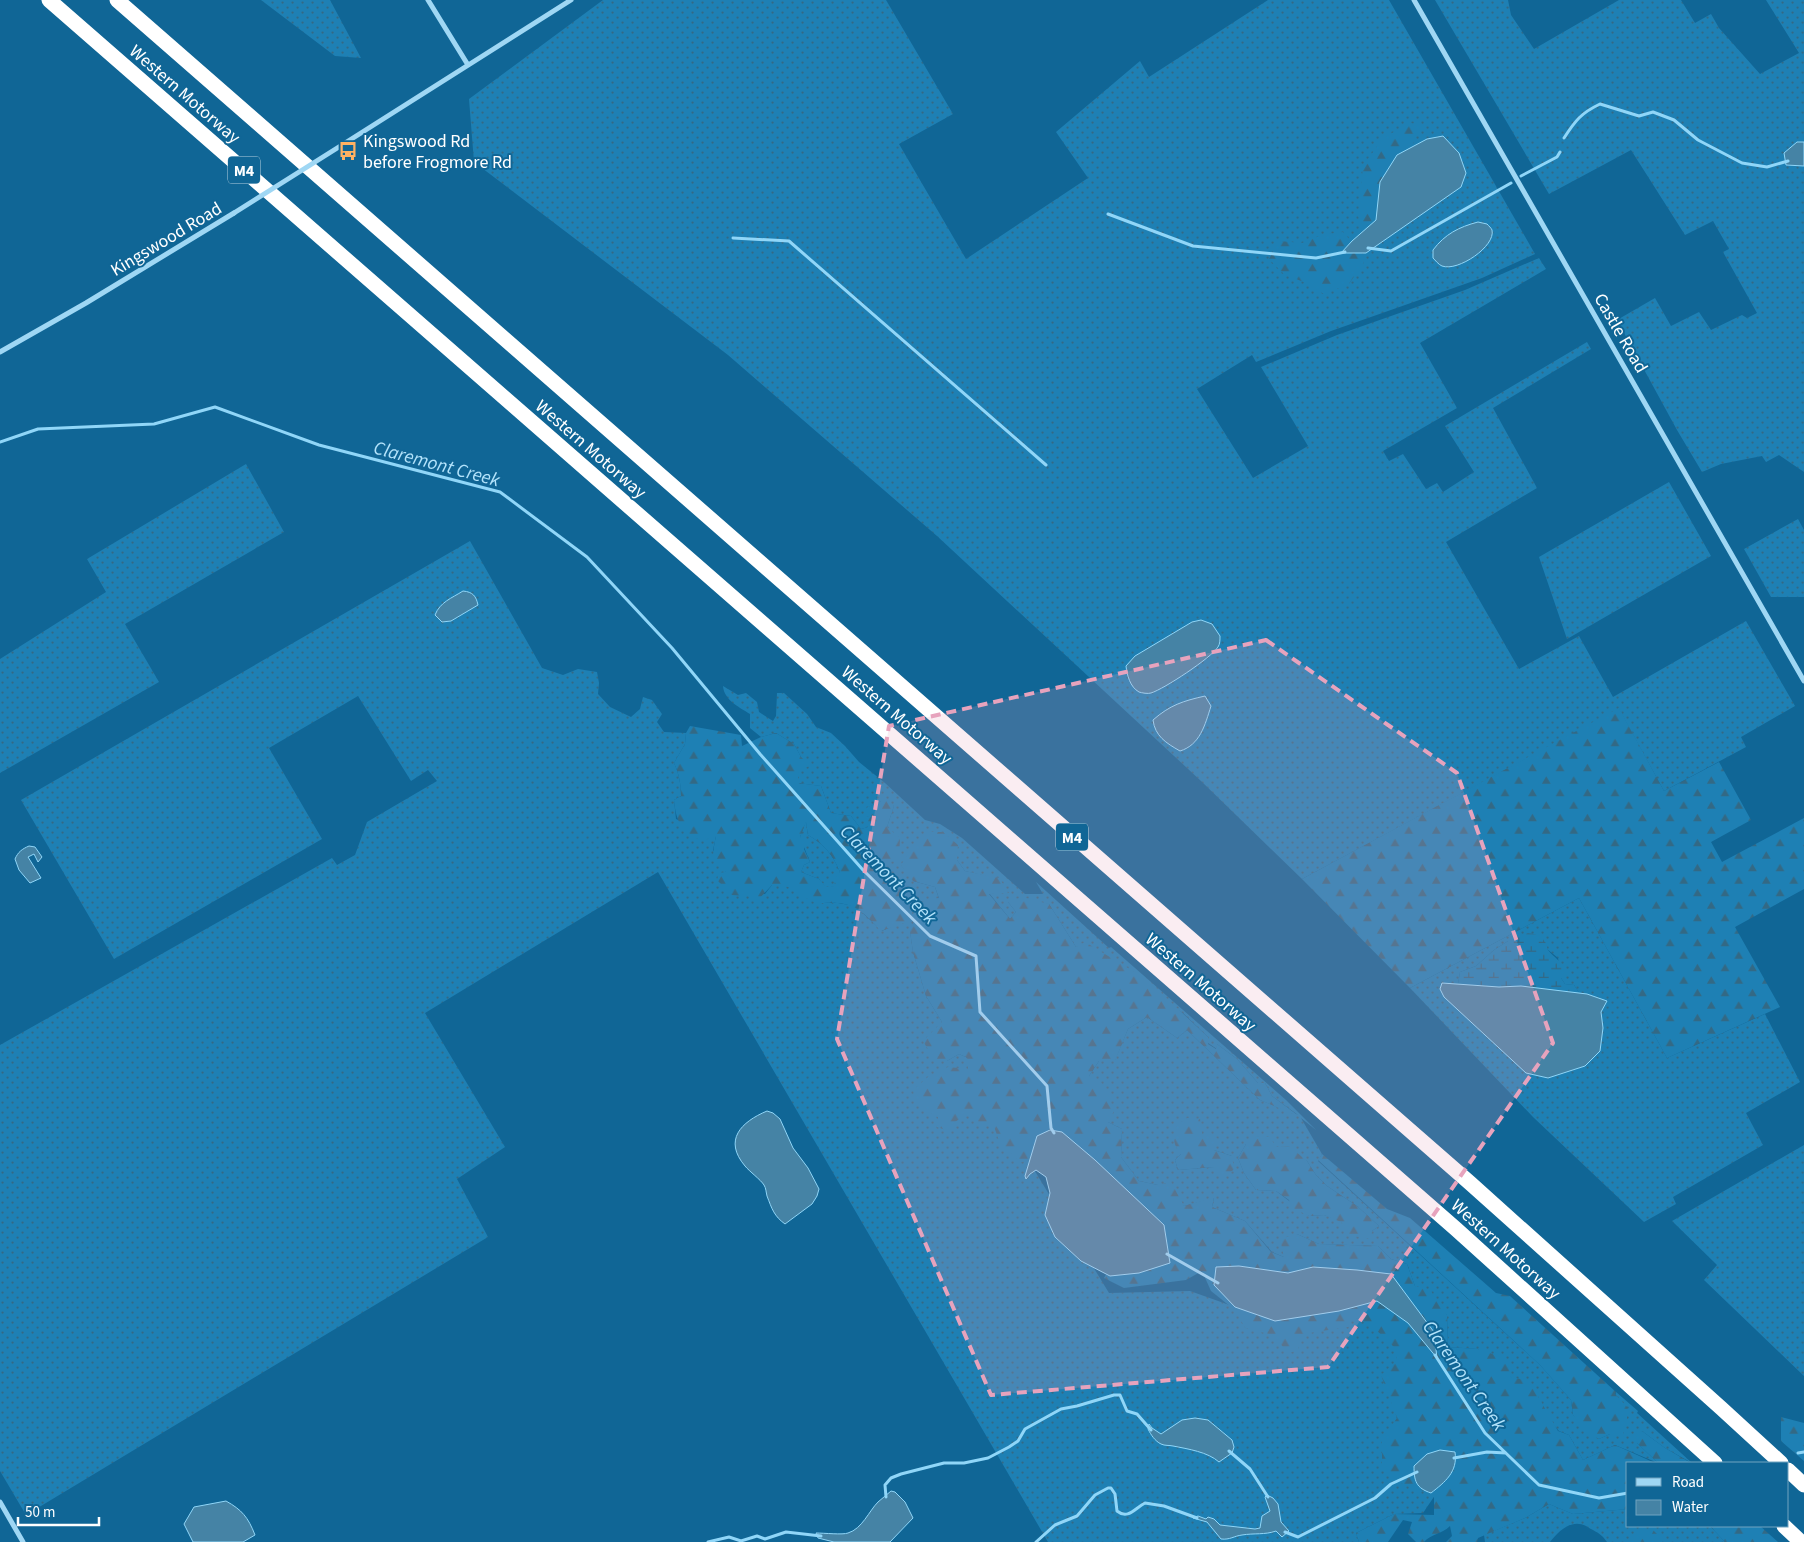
<svg xmlns="http://www.w3.org/2000/svg" width="1804" height="1542" font-family="'Source Sans 3',sans-serif">
<defs>
<pattern id="grass-dots" width="8" height="8" patternUnits="userSpaceOnUse" patternTransform="scale(1.25)"><rect width="8" height="8" fill="#1e80b4"/><path d="M2 2h.1M6 6h.1" fill="none" stroke="#336985" stroke-width="1.8" stroke-linecap="round"/></pattern>
<pattern id="forest-firs" width="22" height="20" patternUnits="userSpaceOnUse" patternTransform="scale(1.25)"><rect width="22" height="20" fill="#1e80b4"/><path d="M5 1l3.5 6h-7zM16 11l3.5 6h-7z" fill="#336985"/></pattern>
<pattern id="wetland-marsh" width="20" height="14" patternUnits="userSpaceOnUse" patternTransform="scale(1.25)"><rect width="20" height="14" fill="#1e80b4"/><path d="M1 5h8M5 5V1M11 12h8M15 12V8" fill="none" stroke="#336985"/></pattern>
</defs>
<rect width="100%" height="100%" fill="#106696"/>
<!-- grass -->
<path fill="url(#grass-dots)" fill-rule="evenodd" d="M 261,0 L 330,0 L 361,58 L 335,56 Z
M 603,0 L 886,0 L 953,114 L 899,144 L 966,259 L 1088,178 L 1056,132 L 1140,61 L 1149,77 L 1268,0 L 1389,0 L 1535,254 L 1482,278 L 1331,331 L 1256,362 L 1252,355 L 1197,389 L 1253,478 L 1308,446 L 1261,367 L 1337,335 L 1465,290 L 1539,258 L 1546,269 L 1420,343 L 1457,408 L 1383,451 L 1389,461 L 1403,454 L 1426,489 L 1437,483 L 1443,492 L 1474,472 L 1445,426 L 1587,342 L 1591,349 L 1493,408 L 1537,488 L 1446,542 L 1519,669 L 1579,636 L 1613,697 L 1746,621 L 1795,706 L 1741,737 L 1746,747 L 1664,791 L 1619,709 L 1302,879 L 1201,781 L 937,536 L 728,355 L 474,162 L 469,99 Z
M 1435,0 L 1508,0 L 1511,15 L 1534,49 L 1619,0 L 1681,0 L 1695,23 L 1711,14 L 1719,28 L 1760,74 L 1799,53 L 1766,0 L 1804,0 L 1804,142 L 1796,142 L 1786,165 L 1804,166 L 1804,472 L 1779,455 L 1766,462 L 1762,456 L 1721,464 L 1702,472 L 1677,430 L 1617,320 L 1655,298 L 1671,326 L 1699,312 L 1711,330 L 1742,315 L 1747,318 L 1757,313 L 1723,252 L 1729,249 L 1713,221 L 1685,235 L 1631,150 L 1549,194 Z
M 246,464 L 284,532 L 125,624 L 159,682 L 0,773 L 0,659 L 106,592 L 87,559 Z
M 1669,482 L 1711,556 L 1567,639 L 1539,557 Z
M 1798,519 L 1804,530 L 1804,597 L 1771,597 L 1744,549 Z
M 470,541 L 542,668 L 563,675 L 578,669 L 597,672 L 599,683 L 598,694 L 610,707 L 631,717 L 640,709 L 643,697 L 652,700 L 662,714 L 657,722 L 664,732 L 686,733 L 685,744 L 674,763 C 679,774 681,784 681,796 L 674,800 L 676,819 L 716,836 L 713,850 L 726,872 L 732,895 L 765,894 L 772,885 L 785,884 L 825,903 L 838,903 L 855,906 L 882,931 L 893,926 C 892,907 897,879 883,863 L 887,827 L 894,806 L 881,801 L 867,808 L 873,817 L 868,827 L 861,829 L 851,816 L 831,813 L 821,786 L 797,783 L 798,773 L 801,757 L 794,744 L 776,733 L 761,737 L 750,728 L 750,714 C 739,707 724,700 723,686 L 738,695 L 746,693 L 757,702 L 759,712 L 773,721 L 776,716 L 777,693 L 784,693 L 807,714 L 816,727 L 831,733 L 845,746 L 859,762 L 885,783 L 925,820 L 940,824 L 962,838 L 1025,894 L 1043,894 L 1036,882 L 1109,948 L 1111,947 L 1286,1100 L 1316,1130 L 1301,1118 L 1322,1154 L 1318,1161 L 1540,1365 L 1571,1400 L 1573,1415 L 1599,1439 L 1610,1434 L 1616,1392 L 1638,1411 L 1637,1413 L 1692,1463 L 1665,1448 L 1642,1431 L 1637,1443 L 1658,1463 L 1615,1445 L 1583,1460 L 1569,1435 L 1559,1431 L 1511,1377 L 1478,1349 L 1448,1347 L 1447,1315 L 1415,1286 L 1407,1264 L 1391,1259 L 1378,1246 L 1319,1244 L 1297,1234 L 1284,1257 L 1272,1252 L 1245,1221 L 1212,1207 L 1214,1198 L 1184,1206 L 1158,1185 L 1139,1181 L 1121,1157 L 1122,1129 L 1108,1122 L 1089,1076 L 1099,1061 L 1115,1060 L 1128,1029 L 1147,1017 L 1177,1038 L 1187,1030 L 1260,1100 L 1298,1115 L 1272,1096 L 1265,1083 L 1258,1083 L 1237,1059 L 1217,1044 L 1217,1049 L 1208,1043 L 1208,1037 L 1183,1013 L 1076,947 L 1049,904 L 1008,902 L 1016,912 L 1010,919 L 989,893 L 999,879 L 965,871 L 957,860 L 913,881 L 935,887 L 939,899 L 910,931 L 913,952 L 926,996 L 942,1022 L 947,1061 L 959,1054 L 968,1058 L 971,1066 L 1109,1293 L 1190,1291 L 1235,1307 L 1377,1301 L 1475,1436 L 1423,1513 L 1394,1514 L 1356,1533 L 1359,1542 L 1048,1542 L 658,872 L 425,1013 L 505,1147 L 457,1179 L 488,1237 L 26,1515 L 0,1471 L 0,1045 L 332,858 L 337,865 L 355,855 L 367,822 L 437,781 L 428,770 L 411,781 L 358,696 L 269,748 L 322,839 L 114,959 L 21,800 ZM 1246,1144 L 1277,1147 L 1307,1161 L 1316,1175 L 1327,1186 L 1357,1206 L 1379,1226 L 1372,1231 L 1324,1215 L 1309,1216 L 1276,1191 L 1256,1190 L 1244,1173 L 1238,1158 ZM 1214,1150 L 1232,1156 L 1214,1167 L 1178,1170 L 1175,1160 L 1181,1154 Z
M 806,821 L 808,835 C 824,844 833,855 840,872 L 835,886 L 826,888 L 819,879 L 801,872 L 804,865 L 810,862 L 800,837 Z
M 1579,898 L 1667,1058 L 1765,1014 L 1800,1082 L 1746,1113 L 1763,1145 L 1673,1197 L 1676,1204 L 1644,1222 L 1533,1117 L 1410,988 ZM 1508,941 L 1547,949 L 1558,958 L 1561,978 L 1565,984 L 1574,985 L 1580,994 L 1587,994 L 1601,1012 L 1603,1028 L 1585,1066 L 1548,1078 L 1526,1073 L 1442,983 L 1458,984 L 1460,972 L 1476,966 L 1494,950 Z
M 1804,1145 L 1804,1376 L 1704,1280 L 1717,1265 L 1672,1221 Z
M 1549,1504 L 1573,1514 L 1628,1509 L 1628,1526 L 1710,1526 L 1725,1542 L 1607,1542 C 1602,1535 1600,1534 1593,1530 C 1590,1529 1588,1527 1586,1526 C 1571,1518 1558,1532 1550,1542 L 1485,1542 L 1484,1535 L 1525,1518 Z"/>
<!-- forest -->
<path fill="url(#forest-firs)" fill-rule="evenodd" d="M 1410,123 L 1421,125 L 1381,220 L 1364,229 L 1358,216 L 1363,166 L 1383,138 Z
M 1343,232 L 1357,248 L 1364,262 L 1349,284 L 1324,294 L 1304,282 L 1285,275 L 1269,259 L 1279,241 L 1302,243 L 1322,235 Z
M 1619,708 L 1664,791 L 1719,762 L 1751,820 L 1711,842 L 1722,862 L 1804,818 L 1804,889 L 1735,927 L 1780,1007 L 1667,1058 L 1579,898 L 1410,988 L 1302,879 Z
M 690,726 L 741,735 L 742,746 L 761,737 L 776,733 L 794,744 L 801,757 L 810,765 L 798,773 L 798,783 L 821,786 L 831,813 L 851,816 L 861,829 L 868,827 L 864,816 L 872,817 L 866,808 L 881,801 L 888,801 L 894,806 L 887,827 L 900,838 L 899,860 L 884,863 L 889,870 L 891,882 L 911,889 L 915,903 L 910,921 L 881,931 C 868,917 857,904 837,903 C 828,902 818,905 810,900 C 794,892 793,884 772,885 L 757,901 L 748,896 L 732,895 L 717,880 L 719,873 L 726,872 C 711,859 712,855 716,836 L 702,841 C 682,831 676,823 674,800 L 681,796 C 681,784 679,774 674,763 L 685,744 L 686,733 ZM 806,822 L 808,835 C 824,844 833,855 840,872 L 836,877 L 834,886 L 826,887 L 819,879 L 801,872 L 804,865 L 810,862 L 804,849 L 805,841 L 800,837 Z
M 928,832 L 943,832 L 958,845 L 957,860 L 965,871 L 999,878 L 1009,893 L 989,894 L 1010,919 L 1016,912 L 1008,902 L 1022,897 L 1049,904 L 1076,947 L 1085,942 L 1146,979 L 1208,1037 L 1208,1044 L 1216,1049 L 1217,1044 L 1237,1059 L 1258,1083 L 1265,1083 L 1272,1096 L 1300,1117 L 1260,1100 L 1187,1030 L 1177,1038 L 1147,1017 L 1128,1029 L 1115,1061 L 1099,1061 L 1089,1076 L 1105,1085 L 1114,1111 L 1108,1122 L 1122,1129 L 1121,1157 L 1139,1181 L 1158,1185 L 1171,1182 L 1184,1206 L 1214,1197 L 1212,1207 L 1245,1221 L 1271,1252 L 1284,1257 L 1280,1239 L 1297,1234 L 1319,1244 L 1378,1246 L 1391,1259 L 1407,1264 L 1415,1286 L 1430,1290 L 1447,1315 L 1448,1347 L 1478,1349 L 1507,1359 L 1511,1377 L 1529,1381 L 1558,1431 L 1569,1435 L 1583,1460 L 1615,1445 L 1655,1463 L 1628,1463 L 1628,1509 L 1573,1514 L 1549,1504 L 1525,1518 L 1478,1538 L 1477,1542 L 1446,1542 L 1452,1536 L 1450,1526 C 1442,1534 1431,1534 1424,1542 L 1416,1542 L 1408,1534 L 1412,1522 L 1403,1520 L 1388,1542 L 1359,1542 L 1356,1533 L 1394,1514 L 1434,1515 L 1434,1497 L 1424,1491 L 1404,1485 L 1382,1466 L 1382,1439 L 1397,1418 L 1381,1375 L 1397,1361 L 1395,1348 L 1372,1326 L 1354,1317 L 1348,1327 L 1302,1334 L 1298,1350 L 1288,1353 L 1273,1335 L 1245,1328 L 1236,1311 L 1211,1291 L 1202,1271 L 1186,1280 L 1124,1288 L 1104,1278 L 1112,1263 L 1033,1160 L 1020,1162 L 1000,1143 L 993,1124 L 978,1126 L 968,1113 L 955,1122 L 949,1131 L 937,1127 L 938,1117 C 923,1109 917,1108 913,1090 L 928,1077 L 948,1067 L 968,1069 L 968,1058 L 959,1054 L 947,1061 L 935,1061 L 923,1041 L 942,1022 L 926,996 L 913,952 L 910,931 L 922,902 L 939,898 L 935,887 L 913,881 L 901,865 L 912,847 Z
M 1188,1118 L 1200,1119 L 1202,1134 L 1211,1133 L 1219,1140 L 1214,1150 L 1232,1156 L 1234,1169 L 1227,1176 L 1219,1175 L 1214,1167 L 1178,1170 L 1175,1160 L 1181,1154 C 1172,1143 1173,1137 1177,1124 Z
M 1255,1136 L 1269,1137 L 1277,1147 L 1289,1146 L 1307,1161 L 1316,1175 L 1327,1186 L 1357,1206 L 1379,1226 L 1372,1231 L 1370,1239 L 1350,1235 L 1341,1222 L 1324,1215 L 1309,1216 L 1291,1207 L 1289,1200 L 1276,1191 L 1256,1190 L 1244,1173 L 1238,1158 L 1246,1144 Z
M 1322,1154 L 1387,1209 L 1410,1218 L 1496,1293 L 1510,1296 L 1616,1392 L 1615,1394 L 1627,1407 L 1627,1423 L 1623,1434 L 1610,1434 L 1599,1439 L 1585,1431 L 1573,1415 L 1571,1400 L 1540,1365 L 1318,1160 Z
M 1781,1417 L 1804,1423 L 1804,1461 L 1781,1441 Z
M 1642,1431 L 1665,1448 L 1691,1463 L 1658,1463 L 1637,1443 L 1635,1435 Z
M 1710,1526 L 1760,1526 L 1778,1542 L 1725,1542 Z
M 1638,1529 L 1652,1529 L 1663,1540 L 1662,1542 L 1630,1542 Z"/>
<!-- wetland -->
<path fill="url(#wetland-marsh)" d="M 1528,933 C 1535,934 1541,935 1545,942 C 1548,945 1546,946 1548,950 C 1554,958 1563,961 1565,972 L 1561,978 L 1565,984 L 1574,985 L 1580,994 L 1521,986 L 1499,987 L 1458,984 L 1460,972 L 1476,966 L 1494,950 L 1508,941 Z"/>
<!-- water -->
<path fill="#4583a5" stroke="#90d6f8" d="M 1443,136 L 1459,153 L 1466,173 L 1461,187 L 1366,253 L 1341,253 L 1352,241 L 1376,220 L 1380,182 L 1397,155 L 1427,139 Z
M 1797,142 L 1804,142 L 1804,166 L 1786,165 L 1784,153 Z
M 1478,222 L 1487,224 C 1488,225 1492,229 1492,230 C 1496,246 1458,272 1442,266 C 1439,265 1435,260 1433,258 L 1433,250 C 1445,234 1459,227 1478,222 Z
M 463,591 C 473,592 476,596 478,605 L 451,621 L 442,622 L 435,615 C 440,602 452,598 463,591 Z
M 1201,620 L 1212,624 L 1220,636 C 1220,640 1220,644 1218,647 C 1211,658 1164,689 1151,693 C 1148,694 1142,693 1139,692 C 1130,687 1127,675 1126,666 L 1135,656 L 1192,622 Z
M 1205,696 L 1211,706 C 1205,725 1200,745 1180,751 C 1166,743 1155,736 1153,720 C 1170,705 1183,701 1205,696 Z
M 29,846 L 35,847 L 42,857 L 38,862 L 34,854 L 28,857 L 41,878 L 30,883 L 19,870 L 15,859 C 18,852 22,849 29,846 Z
M 1442,983 L 1499,987 L 1521,986 L 1587,994 L 1607,1001 L 1601,1012 L 1603,1028 L 1600,1051 L 1585,1066 L 1548,1078 L 1526,1073 L 1444,997 L 1440,989 Z
M 767,1111 L 773,1113 L 780,1119 L 793,1148 L 808,1168 L 819,1189 L 817,1196 L 812,1204 L 785,1224 C 774,1216 772,1209 767,1196 C 766,1192 766,1188 764,1185 C 761,1180 749,1171 745,1166 C 723,1140 741,1122 767,1111 Z
M 1050,1130 L 1062,1132 L 1095,1160 L 1164,1225 L 1170,1263 L 1139,1273 L 1110,1276 L 1081,1261 L 1055,1237 L 1045,1215 L 1050,1193 L 1046,1177 L 1036,1170 L 1030,1174 L 1026,1179 L 1025,1176 L 1037,1136 Z
M 1239,1266 L 1288,1273 L 1313,1267 L 1357,1270 L 1391,1274 L 1434,1332 L 1437,1358 L 1408,1323 L 1377,1301 L 1339,1311 L 1275,1321 L 1235,1307 L 1214,1285 L 1216,1267 Z
M 1195,1418 L 1208,1420 L 1232,1440 L 1234,1447 L 1232,1453 L 1219,1462 C 1208,1452 1188,1449 1173,1446 C 1169,1445 1165,1446 1161,1444 C 1155,1441 1151,1435 1148,1429 L 1149,1424 L 1152,1428 L 1161,1434 L 1182,1420 Z
M 1440,1450 L 1455,1452 C 1458,1472 1445,1482 1431,1493 C 1416,1488 1414,1481 1414,1466 L 1427,1454 Z
M 891,1491 L 895,1492 L 905,1502 L 913,1518 L 890,1542 L 834,1542 L 818,1538 L 816,1533 C 824,1533 843,1535 848,1533 C 862,1529 869,1511 878,1502 C 882,1498 887,1495 891,1491 Z
M 1267,1495 L 1273,1498 L 1278,1504 L 1281,1522 L 1289,1531 L 1282,1537 L 1276,1531 C 1265,1535 1254,1533 1242,1535 C 1234,1536 1230,1540 1221,1539 L 1207,1522 L 1193,1518 L 1198,1516 L 1206,1519 L 1208,1517 L 1214,1519 L 1220,1525 L 1255,1529 L 1260,1528 L 1262,1516 L 1270,1511 L 1265,1497 Z
M 226,1501 C 242,1510 248,1517 255,1535 L 243,1542 L 193,1542 L 184,1524 L 194,1507 Z"/>
<g fill="none" stroke-linecap="round" stroke-linejoin="round">
<!-- stream -->
<path stroke="#90d6f8" stroke-width="3" d="M 1564,138 C 1575,121 1581,113 1600,104 L 1639,116 L 1653,112 L 1674,120 L 1698,140 L 1742,163 L 1767,167 L 1788,161
M 1521,176 L 1557,157 L 1560,152
M 1108,214 L 1193,246 L 1316,258 L 1345,252
M 733,238 L 789,241 L 1046,465
M 1368,248 L 1391,251 L 1511,183
M 0,442 L 38,429 L 154,424 L 215,407 L 319,445 L 500,492 L 587,557 L 672,648 L 760,754 L 863,870 L 930,936 L 976,956 L 980,1012 L 1047,1086 L 1051,1128 L 1054,1133
M 1167,1254 L 1218,1283
M 1435,1355 L 1485,1433 L 1539,1485 L 1599,1498 L 1628,1493
M 1229,1451 L 1250,1469 L 1268,1497
M 1798,1453 L 1804,1452
M 1454,1458 L 1487,1452 L 1506,1453
M 886,1497 L 885,1485 L 891,1478 L 901,1474 L 944,1463 L 964,1463 L 988,1458 L 1009,1447 L 1018,1441 L 1025,1429 L 1061,1409 L 1077,1406 L 1114,1395 L 1120,1395 L 1127,1411 L 1137,1414 L 1151,1430
M 1285,1532 L 1298,1537 L 1375,1498 L 1391,1484 L 1417,1472
M 708,1542 L 729,1537 L 741,1541 L 757,1536 L 765,1539 L 786,1532 L 821,1536
M 1036,1542 L 1055,1525 L 1077,1516 L 1095,1495 L 1108,1488 L 1111,1488 L 1115,1494 L 1117,1511 C 1128,1520 1135,1508 1145,1503 L 1164,1506 L 1197,1518"/>
<!-- street -->
<path stroke="#9fd7f4" stroke-width="5" d="M 428,0 L 468,65
M 1414,0 L 1804,681
M 342,145 L 571,0
M 0,352 L 86,303 L 234,213
M 0,1502 L 23,1542"/>
<!-- highway -->
<path stroke="#fff" stroke-width="15" d="M 49,0 L 1321,1111 L 1456,1229 L 1715,1463
M 117,0 L 1470,1183 L 1721,1408 L 1781,1463
M 1788,1470 L 1804,1485
M 1784,1526 L 1801,1542"/>
<!-- street-bridge -->
<path stroke="#9fd7f4" stroke-width="5" d="M 234,213 L 342,145"/>
</g>
<!-- marked area -->
<path fill="#e7a3bd" fill-opacity="0.2" stroke="#e7a3bd" stroke-width="4" stroke-dasharray="10 6" stroke-linejoin="round" d="M 1266,640 L 1457,773 L 1553,1043 L 1328,1367 L 991,1395 L 837,1039 L 889,726 Z"/>
<!-- icons -->
<defs>
<g id="bus-bare" transform="scale(1.5)"><path d="M-5-6H5V4H4V6H2V4H-2V6H-4V4H-5ZM-3.5-4V0h7V-4ZM-3.5 1.2v1.5H-2V1.2ZM2 1.2v1.5H3.5V1.2Z" fill="#ffb162" stroke="#106696" stroke-width="2.5" paint-order="stroke"/></g>
</defs>
<g fill-rule="evenodd">
<use href="#bus-bare" x="348" y="151"/>
</g>
<g text-anchor="middle" stroke-width="4" stroke-linejoin="round" paint-order="stroke">
<!-- shield labels -->
<g fill="#106696" stroke="#b7d1e0" stroke-width="1">
<rect x="228" y="156.5" width="32" height="27" rx="4"/>
<rect x="1056" y="823.5" width="32" height="27" rx="4"/>
</g>
<g font-size="16" font-weight="bold" fill="#fff">
<text x="244" y="176">M4</text>
<text x="1072" y="843">M4</text>
</g>
<!-- street labels -->
<g font-size="18" fill="#fff" stroke="#106696">
<text transform="translate(185 94) rotate(41)" y="6">Western Motorway</text>
<text transform="translate(166 239) rotate(-31)" y="6">Kingswood Road</text>
<text transform="translate(1621 333) rotate(60)" y="6">Castle Road</text>
<text transform="translate(591 449) rotate(41)" y="6">Western Motorway</text>
<text transform="translate(897 715) rotate(41)" y="6">Western Motorway</text>
<text transform="translate(1201 982) rotate(41)" y="6">Western Motorway</text>
<text transform="translate(1506 1249) rotate(42)" y="6">Western Motorway</text>
</g>
<!-- poi labels -->
<g font-size="18" fill="#fff" stroke="#106696" text-anchor="start">
<text x="363" y="147">Kingswood Rd<tspan x="363" dy="21">before Frogmore Rd</tspan></text>
</g>
<!-- water labels -->
<g font-size="19" font-style="italic" fill="#b3e3fb" stroke="#106696">
<text transform="translate(437 463) rotate(15)" y="7">Claremont Creek</text>
<text transform="translate(889 874) rotate(46)" y="7">Claremont Creek</text>
<text transform="translate(1465 1375) rotate(55)" y="7">Claremont Creek</text>
</g>
</g>
<!-- legend -->
<rect x="1626" y="1462" width="162" height="65" fill="#106696" stroke="#70a3c0"/>
<rect x="1636" y="1478" width="25" height="8" fill="#9fd7f4" stroke="#70a3c0"/>
<text x="1672" y="1487" font-size="15" fill="#ffffff">Road</text>
<rect x="1636" y="1500" width="25" height="15" fill="#4583a5" stroke="#70a3c0"/>
<text x="1672" y="1512" font-size="15" fill="#ffffff">Water</text>
<!-- scale -->
<path d="M18 1517v8h81v-8" fill="none" stroke="#ffffff" stroke-width="2.5"/>
<text x="25" y="1517" font-size="15" fill="#ffffff" stroke="#106696" stroke-width="4" paint-order="stroke">50 m</text>
</svg>
